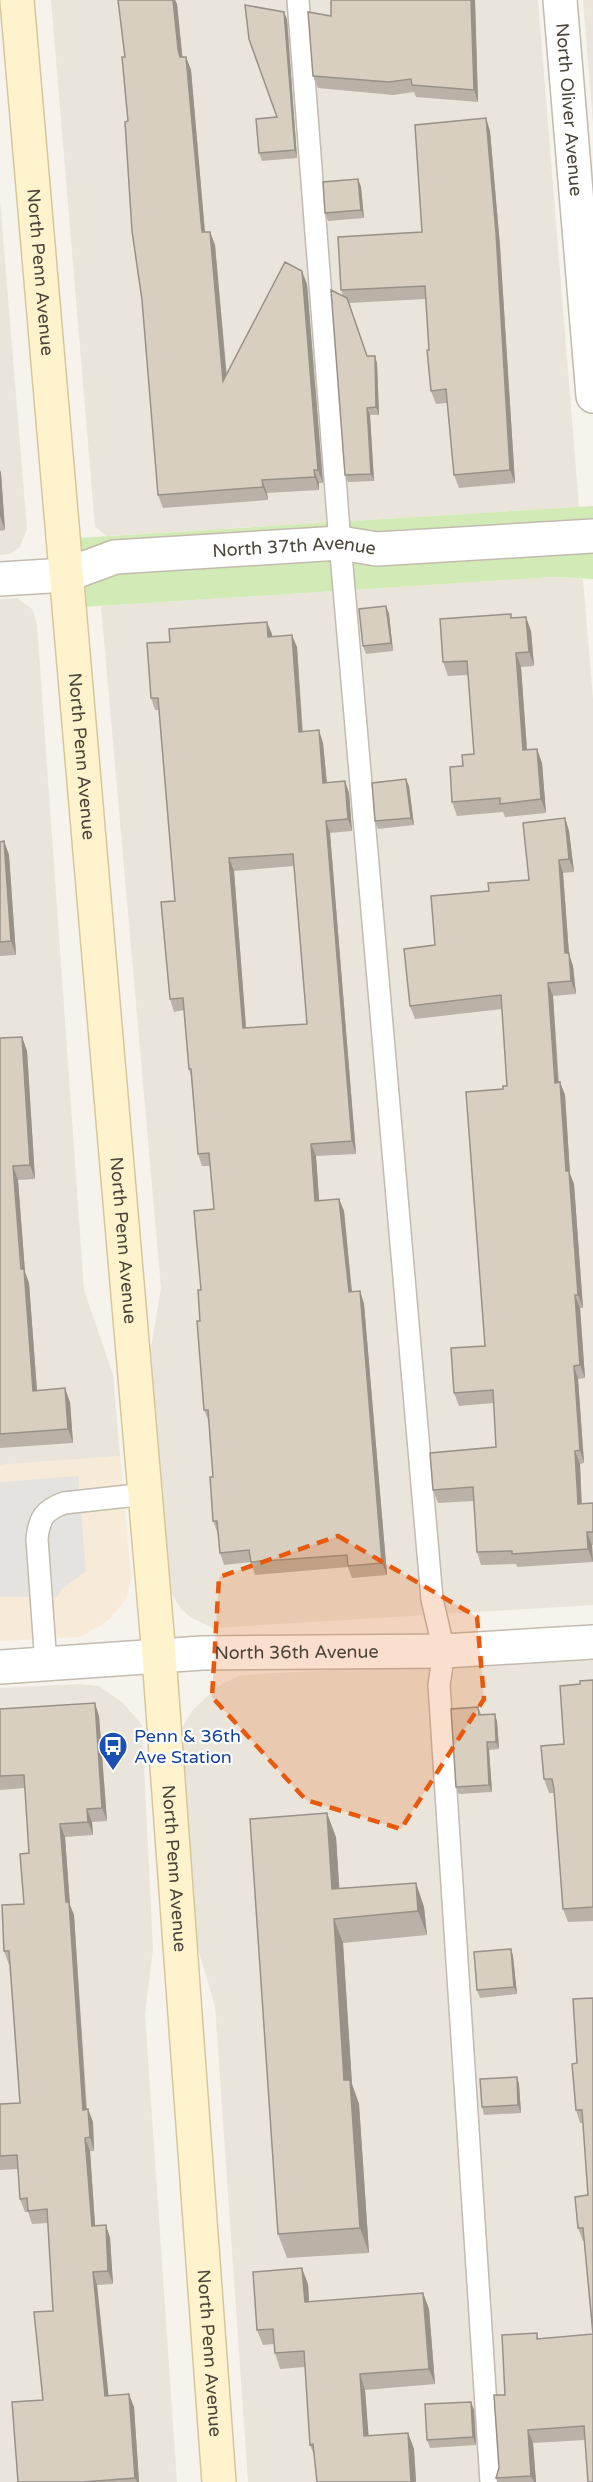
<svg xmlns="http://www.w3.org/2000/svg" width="593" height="2482" font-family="'Varela Round',sans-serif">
<rect width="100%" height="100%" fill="#f6f3ec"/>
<!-- residential -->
<path fill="#eae5da" d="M 51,0 L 538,0 L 579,507 L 107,536 L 95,527 Z
M 583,0 L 593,0 L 593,123 Z
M 0,200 L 27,529 L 20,547 L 10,554 L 0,555 Z
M 553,577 L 583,579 L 593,699 L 593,1605 L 213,1628 L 190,1617 L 181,1609 L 169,1589 L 149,1359 L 161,1288 L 101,606 Z
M 17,598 L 32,609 L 37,624 L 84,1290 L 113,1375 L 120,1456 L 0,1465 L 0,599 Z
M 593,1655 L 593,2482 L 248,2482 L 215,2006 L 193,1932 L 181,1730 L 192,1711 L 218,1686 L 241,1675 Z
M 80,1684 L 99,1686 L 123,1703 L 142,1725 L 153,1949 L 145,2014 L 177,2482 L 0,2482 L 0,1688 Z"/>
<!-- commercial -->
<path fill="#f7ead8" d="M 120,1456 L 131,1579 L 126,1599 L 109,1620 L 81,1637 L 0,1641 L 0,1465 Z"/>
<!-- green -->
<path fill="#d2eab5" d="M 593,506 L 593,579 L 553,577 L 69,608 L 63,539 Z"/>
<!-- parking -->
<path fill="#e5e3e0" d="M 78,1476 L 86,1571 L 62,1589 L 57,1597 L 0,1597 L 0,1482 Z"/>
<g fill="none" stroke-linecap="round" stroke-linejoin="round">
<!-- service casing -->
<g stroke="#c2bbae" stroke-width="24">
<path id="service" d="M 298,0 L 340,543 L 432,1599 L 444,1651 L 439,1685 L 491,2482
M 46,1664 L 37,1539 C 39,1519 44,1510 64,1503 L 146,1494"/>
</g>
<!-- minor casing -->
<g stroke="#c2bbae" stroke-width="36">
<g id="minor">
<path id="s1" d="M 560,0 L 593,396"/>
<path id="s2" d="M 0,579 L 66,575 L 115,557 L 340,543 L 377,549 L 593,536"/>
<path id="s3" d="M 0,1667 L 202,1653 L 444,1651 L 593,1642"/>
</g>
</g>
<!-- secondary casing -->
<g stroke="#d6c79b" stroke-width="36">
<g id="secondary">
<path id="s4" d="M 17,0 L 159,1656 L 219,2482"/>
</g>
</g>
<!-- service -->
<use href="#service" stroke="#fff" stroke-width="21"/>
<!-- minor -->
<use href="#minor" stroke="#fff" stroke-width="33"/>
<!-- secondary -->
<use href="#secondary" stroke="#fff3cd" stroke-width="33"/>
</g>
<!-- wall -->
<path fill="#bab2a6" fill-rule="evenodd" d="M 118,0 L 175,0 L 177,4 L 182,57 L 186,57 L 191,70 L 205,232 L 210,232 L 215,245 L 227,376 L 307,284 L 323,483 L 319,483 L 319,490 L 267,493 L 268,500 L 163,508 L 158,495 L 142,300 L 125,57 Z
M 331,0 L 475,0 L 478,102 L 416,97 L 414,92 L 393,95 L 318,88 L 313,76 L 331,16 Z
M 287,19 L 297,158 L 262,161 L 259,153 L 277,117 Z
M 486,118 L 490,131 L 500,246 L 515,483 L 459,488 L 454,475 L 447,403 L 436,404 L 431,391 L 426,299 L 349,303 L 367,356 L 377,363 L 379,415 L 370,415 L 374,481 L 348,482 L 345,475 L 343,296 L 341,290 L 422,232 Z
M 358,179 L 361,187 L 364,218 L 328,221 L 325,213 Z
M 0,470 L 1,473 L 5,530 L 0,531 Z
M 386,606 L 389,614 L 393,651 L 366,654 L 363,646 Z
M 512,618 L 531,631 L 534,666 L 521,667 L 527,750 L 537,749 L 542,763 L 546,813 L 505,817 L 503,812 L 457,816 L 452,802 L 463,766 L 474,754 L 468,675 L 448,676 L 443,662 Z
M 272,634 L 272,636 L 297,647 L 303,732 L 323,743 L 327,783 L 345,781 L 349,793 L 352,831 L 330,833 L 356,1154 L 316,1156 L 319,1201 L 339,1199 L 344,1211 L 352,1292 L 360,1291 L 364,1304 L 387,1575 L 352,1578 L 348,1567 L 255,1575 L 251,1562 L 224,1565 L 220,1553 L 218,1534 L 213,1521 L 213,1477 L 209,1422 L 204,1410 L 200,1321 L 201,1290 L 214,1209 L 210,1166 L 202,1166 L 198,1154 L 191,1077 L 189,1069 L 184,1010 L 174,1012 L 170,999 L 175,901 L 159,710 L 155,710 L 151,698 ZM 294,866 L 307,1024 L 246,1028 L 234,871 Z
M 409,786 L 414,825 L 378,829 L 375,821 Z
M 565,818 L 569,831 L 574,872 L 563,873 L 569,954 L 573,966 L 576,994 L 553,996 L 559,1082 L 565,1095 L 570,1174 L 574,1184 L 583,1308 L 580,1308 L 585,1378 L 578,1379 L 584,1463 L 580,1464 L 582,1504 L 593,1503 L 593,1545 L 592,1545 L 593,1562 L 517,1567 L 516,1564 L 481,1565 L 477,1552 L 474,1501 L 438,1503 L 433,1490 L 496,1447 L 494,1403 L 459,1406 L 454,1393 L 485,1346 L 503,1089 L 507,1086 L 502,1009 L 415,1019 L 410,1006 L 435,945 L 489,891 L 529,880 Z
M 4,841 L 9,855 L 16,955 L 0,956 L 0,842 Z
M 22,1037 L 27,1051 L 35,1179 L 18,1180 L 25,1272 L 29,1283 L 37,1390 L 70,1402 L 73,1443 L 0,1448 L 0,1038 Z
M 593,1680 L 593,1921 L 568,1922 L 563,1909 L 554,1793 L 549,1793 L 544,1779 L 564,1744 L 580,1684 Z
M 478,1707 L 481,1714 L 497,1721 L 499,1749 L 489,1750 L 492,1792 L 459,1794 L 456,1787 Z
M 0,1709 L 99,1716 L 107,1821 L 92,1822 L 93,1835 L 65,1837 L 70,1905 L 74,1915 L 87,2109 L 88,2109 L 93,2122 L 94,2151 L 90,2151 L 95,2226 L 106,2225 L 110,2238 L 113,2284 L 97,2285 L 108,2395 L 134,2407 L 139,2482 L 18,2482 L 43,2400 L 53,2311 L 48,2223 L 32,2224 L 28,2212 L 25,2212 L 20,2199 L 18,2169 L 0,2170 L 0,2104 L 20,2103 L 10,1964 L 9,1965 L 4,1951 L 24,1904 L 29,1853 L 25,1788 L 0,1790 Z
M 336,1837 L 339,1888 L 416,1883 L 424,1907 L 427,1935 L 343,1943 L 352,2084 L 359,2104 L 369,2253 L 287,2258 L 278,2234 Z
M 511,1949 L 513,1956 L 517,1994 L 480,1998 L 477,1990 Z
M 593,1998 L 593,2482 L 585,2440 L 533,2443 L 536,2482 L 497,2482 L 496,2478 L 499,2468 L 505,2395 L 539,2339 L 593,2334 L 584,2241 L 583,2241 L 578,2228 L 588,2195 L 583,2123 L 580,2123 L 576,2110 L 577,2063 Z
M 517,2077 L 519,2084 L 521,2113 L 484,2115 L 482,2107 Z
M 308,2284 L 309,2302 L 423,2293 L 429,2309 L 435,2384 L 365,2390 L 368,2436 L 408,2433 L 414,2449 L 416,2482 L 317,2482 L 315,2458 L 310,2445 L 305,2367 L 280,2369 L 275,2353 L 274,2344 L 263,2345 L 257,2330 Z
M 471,2402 L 474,2410 L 476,2445 L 430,2448 L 427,2440 Z"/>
<!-- shaded-wall -->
<path fill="#979187" d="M 173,0 L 175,0 L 177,4 L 183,62 L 180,57 L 178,49 Z
M 471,0 L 475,0 L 478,102 L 474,90 Z
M 284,12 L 287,19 L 297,158 L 295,150 Z
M 186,57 L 191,70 L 206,245 L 202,232 Z
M 486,118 L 490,131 L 500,246 L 515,483 L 510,470 Z
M 358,179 L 361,187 L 364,218 L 361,210 Z
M 210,232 L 215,245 L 228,394 L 223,381 Z
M 302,271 L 307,284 L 323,483 L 318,470 Z
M 375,356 L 377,363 L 379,415 L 376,407 Z
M 367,408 L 370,415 L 374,481 L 371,474 Z
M 0,470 L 1,473 L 5,530 L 0,516 Z
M 314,470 L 319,483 L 319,490 L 315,477 Z
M 262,480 L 267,493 L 268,500 L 263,487 Z
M 386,606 L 389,614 L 393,651 L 391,643 Z
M 526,617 L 531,631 L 534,666 L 529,652 Z
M 267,622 L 272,634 L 273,649 L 268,637 Z
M 292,635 L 297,647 L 303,744 L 299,732 Z
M 516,653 L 521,667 L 528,764 L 523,750 Z
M 319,730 L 323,743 L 328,795 L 323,783 Z
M 537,749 L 542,763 L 546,813 L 541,799 Z
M 406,779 L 409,786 L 414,825 L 411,818 Z
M 345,781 L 349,793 L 352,831 L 348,819 Z
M 565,818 L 569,831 L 574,872 L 569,859 Z
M 326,821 L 330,833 L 356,1154 L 352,1141 Z
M 4,841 L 9,855 L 16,955 L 11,941 Z
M 229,858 L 234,871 L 247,1041 L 243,1028 Z
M 559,860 L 563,873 L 569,954 L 573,966 L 576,994 L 571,981 L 565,953 Z
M 548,983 L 553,996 L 559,1096 L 555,1083 Z
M 22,1037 L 27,1051 L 35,1179 L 30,1165 Z
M 560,1082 L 565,1095 L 570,1174 L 574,1184 L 583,1308 L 578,1295 L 566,1171 Z
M 311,1144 L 316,1156 L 320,1213 L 315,1201 Z
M 13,1166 L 18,1180 L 25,1272 L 29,1283 L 38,1405 L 33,1391 Z
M 339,1199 L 344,1211 L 353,1304 L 349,1292 Z
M 360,1291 L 364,1304 L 387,1575 L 382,1563 Z
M 575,1295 L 580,1308 L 585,1378 L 580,1365 Z
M 574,1366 L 578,1379 L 584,1463 L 580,1450 Z
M 65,1388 L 70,1402 L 73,1443 L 68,1429 Z
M 575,1451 L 580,1464 L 582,1517 L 578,1504 Z
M 587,1532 L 592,1545 L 593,1562 L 588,1549 Z
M 95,1703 L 99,1716 L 107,1821 L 102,1808 Z
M 495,1714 L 497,1721 L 499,1749 L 496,1742 Z
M 487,1742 L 489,1750 L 492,1792 L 489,1785 Z
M 87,1809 L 92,1822 L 93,1835 L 88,1822 Z
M 327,1813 L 336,1837 L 341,1913 L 332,1889 Z
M 60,1824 L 65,1837 L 70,1905 L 74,1915 L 87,2123 L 83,2110 Z
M 416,1883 L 424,1907 L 427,1935 L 418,1911 Z
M 334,1919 L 343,1943 L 352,2084 L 359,2104 L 369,2253 L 360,2228 L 344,2080 Z
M 511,1949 L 513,1956 L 517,1994 L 514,1987 Z
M 517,2077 L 519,2084 L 521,2113 L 518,2105 Z
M 88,2109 L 93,2122 L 94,2151 L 90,2137 Z
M 85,2138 L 90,2151 L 96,2239 L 92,2226 Z
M 106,2225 L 110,2238 L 113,2284 L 108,2271 Z
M 302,2268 L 308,2284 L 310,2318 L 305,2302 Z
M 93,2272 L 97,2285 L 110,2409 L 105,2396 Z
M 423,2293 L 429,2309 L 435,2384 L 429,2369 Z
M 360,2374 L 365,2390 L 370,2452 L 364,2436 Z
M 129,2394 L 134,2407 L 139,2482 L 137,2482 L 135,2478 Z
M 471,2402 L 474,2410 L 476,2445 L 473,2437 Z
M 528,2430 L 533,2443 L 536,2482 L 534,2482 L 531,2476 Z
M 408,2433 L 414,2449 L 416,2482 L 411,2482 Z"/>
<!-- building -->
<path fill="#d8cfc1" stroke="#979187" stroke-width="1.5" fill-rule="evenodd" d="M 118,0 L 173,0 L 178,49 L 180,57 L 186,57 L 202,232 L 210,232 L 223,381 L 285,262 L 302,271 L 318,470 L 314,470 L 315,477 L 262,480 L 263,487 L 158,495 L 142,300 L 132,231 L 125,122 L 128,121 L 122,57 L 125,57 Z
M 331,0 L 471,0 L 474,90 L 412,85 L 411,79 L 389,82 L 313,76 L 308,12 L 331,16 Z
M 245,5 L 284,12 L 295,150 L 259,153 L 256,119 L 277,117 L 249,39 Z
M 486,118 L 496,233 L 510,470 L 454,475 L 446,389 L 431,391 L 427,350 L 429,350 L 425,286 L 341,290 L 338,237 L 422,232 L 415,125 Z
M 358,179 L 361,210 L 325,213 L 323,182 Z
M 331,290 L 347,298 L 367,356 L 375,356 L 376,407 L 367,408 L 371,474 L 345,475 Z
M 386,606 L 391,643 L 363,646 L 359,609 Z
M 511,614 L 511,618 L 526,617 L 529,652 L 516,653 L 523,750 L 537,749 L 541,799 L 500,804 L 500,798 L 452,802 L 450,767 L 463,766 L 462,755 L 474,754 L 467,661 L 443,662 L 440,619 Z
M 267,622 L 268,637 L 292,635 L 299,732 L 319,730 L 323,783 L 345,781 L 348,819 L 326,821 L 352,1141 L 311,1144 L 315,1201 L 339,1199 L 349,1292 L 360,1291 L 382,1563 L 348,1566 L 347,1555 L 251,1562 L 249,1550 L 220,1553 L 217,1521 L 213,1521 L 210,1477 L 213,1477 L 208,1410 L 204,1410 L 197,1321 L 200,1321 L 198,1290 L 201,1290 L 194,1211 L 214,1209 L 209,1153 L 198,1154 L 191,1069 L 189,1069 L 183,998 L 170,999 L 161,902 L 175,901 L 158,698 L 151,698 L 147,643 L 170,642 L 169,629 ZM 293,854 L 307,1024 L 243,1028 L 229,858 Z
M 406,779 L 411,818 L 375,821 L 372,783 Z
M 565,818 L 569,859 L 559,860 L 565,953 L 569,953 L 571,981 L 548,983 L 555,1083 L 560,1082 L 566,1171 L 569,1171 L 578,1295 L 575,1295 L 580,1365 L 574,1366 L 580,1450 L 575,1451 L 578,1504 L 593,1503 L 593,1532 L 587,1532 L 588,1549 L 512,1554 L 512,1551 L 477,1552 L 473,1487 L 433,1490 L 430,1453 L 496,1447 L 493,1390 L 454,1393 L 451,1348 L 485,1346 L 466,1092 L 503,1089 L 503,1086 L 507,1086 L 501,995 L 410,1006 L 404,949 L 435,945 L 431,896 L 489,891 L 488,883 L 529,880 L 523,823 Z
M 4,841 L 11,941 L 0,942 L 0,842 Z
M 22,1037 L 30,1165 L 13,1166 L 21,1269 L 24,1269 L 33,1391 L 65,1388 L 68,1429 L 0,1434 L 0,1038 Z
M 593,1680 L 593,1907 L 563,1909 L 554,1789 L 552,1779 L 544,1779 L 541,1746 L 564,1744 L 560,1686 L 580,1684 L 580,1681 Z
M 95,1703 L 102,1808 L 87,1809 L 88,1822 L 60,1824 L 66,1902 L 69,1902 L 83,2110 L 88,2109 L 90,2137 L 85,2138 L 92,2226 L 106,2225 L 108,2271 L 93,2272 L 105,2396 L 129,2394 L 135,2478 L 83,2482 L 18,2482 L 12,2402 L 43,2400 L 34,2312 L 53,2311 L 47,2209 L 28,2211 L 27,2198 L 20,2199 L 17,2155 L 0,2156 L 0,2104 L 20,2103 L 9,1951 L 4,1951 L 2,1905 L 24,1904 L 20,1854 L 29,1853 L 24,1775 L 0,1776 L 0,1709 Z
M 478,1707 L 479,1715 L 495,1714 L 496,1742 L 487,1742 L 489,1785 L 456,1787 L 451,1709 Z
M 327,1813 L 332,1889 L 416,1883 L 418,1911 L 334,1919 L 344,2080 L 350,2080 L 360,2228 L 278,2234 L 250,1819 Z
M 511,1949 L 514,1987 L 477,1990 L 474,1952 Z
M 593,1998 L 593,2482 L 588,2482 L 584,2426 L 528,2430 L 531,2476 L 496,2478 L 499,2468 L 494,2395 L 505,2395 L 502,2335 L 537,2333 L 537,2339 L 593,2334 L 583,2228 L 578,2228 L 575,2197 L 588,2195 L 582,2110 L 576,2110 L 572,2064 L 577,2063 L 573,1999 Z
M 517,2077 L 518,2105 L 482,2107 L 480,2079 Z
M 302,2268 L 305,2302 L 423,2293 L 429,2369 L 360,2374 L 364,2436 L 408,2433 L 411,2482 L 317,2482 L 313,2444 L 310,2445 L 304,2351 L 275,2353 L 273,2329 L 257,2330 L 253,2272 Z
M 471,2402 L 473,2437 L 427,2440 L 425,2404 Z"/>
<!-- marked area -->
<path fill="#e8590c" fill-opacity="0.2" stroke="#e8590c" stroke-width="4.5" stroke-dasharray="12 8" stroke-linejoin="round" d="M 338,1536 L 477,1617 L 484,1699 L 401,1829 L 306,1800 L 212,1697 L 219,1577 Z"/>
<!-- icons -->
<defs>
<g id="bus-pin" transform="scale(1.5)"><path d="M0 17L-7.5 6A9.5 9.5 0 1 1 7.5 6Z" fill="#1a4fb4" stroke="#fff"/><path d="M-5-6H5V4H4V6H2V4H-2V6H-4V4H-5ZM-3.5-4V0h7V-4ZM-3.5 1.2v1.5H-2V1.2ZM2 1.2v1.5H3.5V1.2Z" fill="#fff"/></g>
</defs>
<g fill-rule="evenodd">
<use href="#bus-pin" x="113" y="1746"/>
</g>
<g text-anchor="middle" stroke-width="4.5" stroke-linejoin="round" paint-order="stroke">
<!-- street labels -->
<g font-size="18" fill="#4b4439" stroke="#fff">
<text dy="6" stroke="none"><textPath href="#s1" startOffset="110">North Oliver Avenue</textPath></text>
<text dy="6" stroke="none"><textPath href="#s4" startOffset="273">North Penn Avenue</textPath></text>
<text dy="6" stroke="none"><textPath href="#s2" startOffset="298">North 37th Avenue</textPath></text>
<text dy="6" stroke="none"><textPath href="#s4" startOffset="759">North Penn Avenue</textPath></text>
<text dy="6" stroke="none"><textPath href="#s4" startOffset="1245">North Penn Avenue</textPath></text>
<text dy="6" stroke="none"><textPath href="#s3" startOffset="297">North 36th Avenue</textPath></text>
<text dy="6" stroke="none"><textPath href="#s4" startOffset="1875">North Penn Avenue</textPath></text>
<text dy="6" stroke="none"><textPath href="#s4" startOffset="2361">North Penn Avenue</textPath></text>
</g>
<!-- transit labels -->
<g font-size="18" fill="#164399" stroke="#fff" text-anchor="start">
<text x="134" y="1742">Penn &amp; 36th<tspan x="134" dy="21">Ave Station</tspan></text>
</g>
</g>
</svg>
